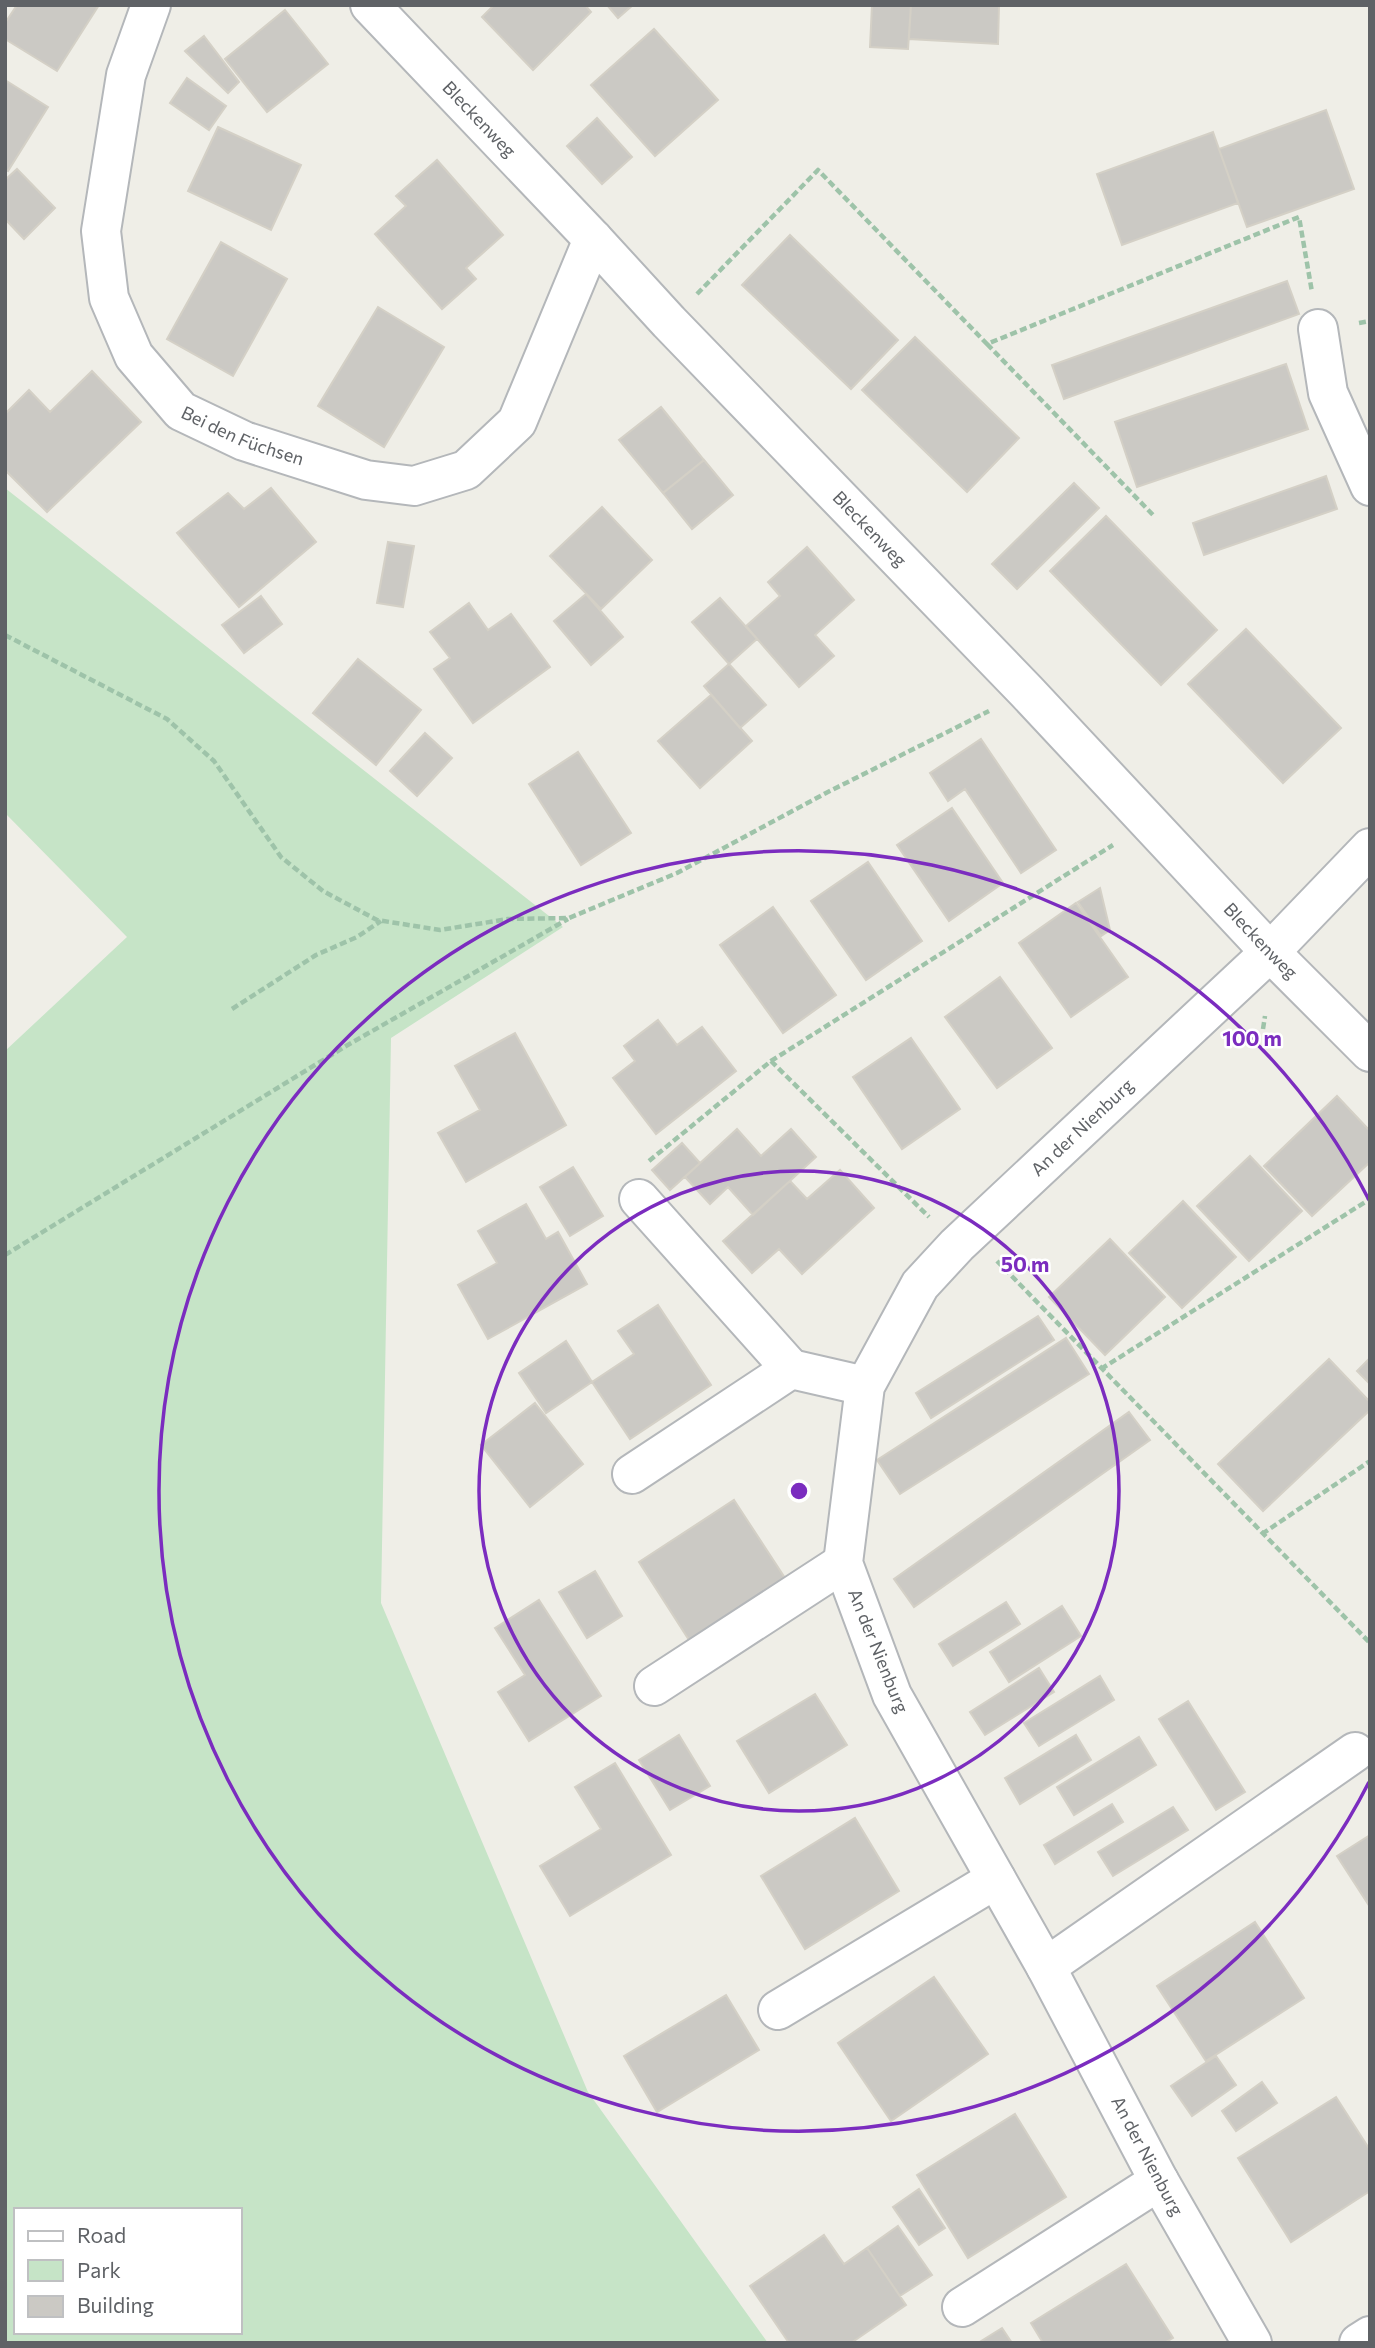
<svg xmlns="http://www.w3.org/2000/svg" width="1375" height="2348" font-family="Commissioner,sans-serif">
<rect width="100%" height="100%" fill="#efeee7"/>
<!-- green -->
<path fill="#c6e4c7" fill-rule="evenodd" d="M 5,488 L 563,927 L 391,1038 L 381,1603 L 588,2092 L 768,2343 L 5,2343 L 5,1051 L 127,937 L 5,813 ZM 16,2210 L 240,2210 L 240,2332 L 16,2332 Z"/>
<!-- building -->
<path fill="#cbc9c4" stroke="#d4d0c6" stroke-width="2" d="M 17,5 L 99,5 L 57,71 L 5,39 L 5,23 Z
M 494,5 L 585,5 L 591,12 L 533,70 L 482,17 Z
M 607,5 L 633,5 L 618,18 Z
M 872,5 L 911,5 L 908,49 L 870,47 Z
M 911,5 L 999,5 L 998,44 L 909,39 Z
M 285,10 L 328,64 L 267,112 L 225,59 Z
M 654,29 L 718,100 L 655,156 L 591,85 Z
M 204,36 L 239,82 L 228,93 L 185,51 Z
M 187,78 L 226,106 L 209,130 L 170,103 Z
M 5,80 L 48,107 L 8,171 L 5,170 Z
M 1326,110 L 1354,189 L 1247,227 L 1219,149 Z
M 597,118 L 632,157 L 602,184 L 567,146 Z
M 218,127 L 301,165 L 271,230 L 188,191 Z
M 1213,132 L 1238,203 L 1122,245 L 1097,174 Z
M 437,160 L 503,235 L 466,268 L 476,279 L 442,309 L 375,234 L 406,206 L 396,196 Z
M 17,169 L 55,208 L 24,239 L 5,219 L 5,180 Z
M 790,235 L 898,340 L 851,389 L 742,285 Z
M 221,242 L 287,279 L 233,376 L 167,339 Z
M 1287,281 L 1299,314 L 1064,399 L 1052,365 Z
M 378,307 L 444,347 L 384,447 L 318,406 Z
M 915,337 L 1019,438 L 967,492 L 862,390 Z
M 1286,364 L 1308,429 L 1137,487 L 1115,422 Z
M 92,371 L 141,422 L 47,512 L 5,470 L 5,414 L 29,390 L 50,412 Z
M 661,407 L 704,460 L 663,493 L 619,440 Z
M 704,460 L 733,495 L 692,529 L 663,493 Z
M 1326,476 L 1337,509 L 1204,555 L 1193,523 Z
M 1074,483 L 1099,508 L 1017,589 L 992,564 Z
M 271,488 L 316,542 L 239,607 L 177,533 L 228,493 L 244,509 Z
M 602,507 L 652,560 L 601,609 L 550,556 Z
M 1106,516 L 1217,630 L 1161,685 L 1050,571 Z
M 388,542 L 414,546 L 403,607 L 377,603 Z
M 807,547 L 854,600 L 815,635 L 834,656 L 799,687 L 746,626 L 780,596 L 768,582 Z
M 586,594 L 623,637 L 591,665 L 554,621 Z
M 261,596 L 282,624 L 244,653 L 222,625 Z
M 720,598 L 757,639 L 729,664 L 692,622 Z
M 469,603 L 488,630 L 511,614 L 550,667 L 473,723 L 434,669 L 450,658 L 430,632 Z
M 1246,629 L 1341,728 L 1283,783 L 1188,684 Z
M 358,659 L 421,710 L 376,765 L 313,713 Z
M 729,664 L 766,705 L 740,728 L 704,686 Z
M 711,695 L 752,741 L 700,788 L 658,741 Z
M 425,733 L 452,758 L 417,796 L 390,771 Z
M 981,739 L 1056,850 L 1021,873 L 965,789 L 948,801 L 930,773 Z
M 578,752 L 631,833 L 581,865 L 529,784 Z
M 952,808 L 1003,883 L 949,921 L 897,845 Z
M 868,862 L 922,941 L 866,980 L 811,901 Z
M 1100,888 L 1110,930 L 1101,936 L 1078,902 Z
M 1076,903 L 1128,977 L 1071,1017 L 1019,943 Z
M 773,907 L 836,995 L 783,1033 L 720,945 Z
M 1000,977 L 1052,1048 L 997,1088 L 945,1017 Z
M 658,1020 L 677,1045 L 702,1027 L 736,1071 L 656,1134 L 613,1078 L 635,1061 L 624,1046 Z
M 515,1033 L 566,1125 L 466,1182 L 438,1133 L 480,1110 L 455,1066 Z
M 911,1038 L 960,1109 L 902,1149 L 853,1077 Z
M 1337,1096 L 1370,1131 L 1370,1162 L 1312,1216 L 1264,1166 Z
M 737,1129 L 761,1156 L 791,1129 L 816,1157 L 753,1215 L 728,1187 L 710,1204 L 685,1177 Z
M 682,1143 L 700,1163 L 670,1190 L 652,1170 Z
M 1250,1156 L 1302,1211 L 1249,1261 L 1197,1206 Z
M 573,1167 L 603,1216 L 570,1236 L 540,1187 Z
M 840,1170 L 874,1208 L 802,1274 L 779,1249 L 752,1273 L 723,1241 L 790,1181 L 807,1199 Z
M 1183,1201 L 1236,1257 L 1182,1308 L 1129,1253 Z
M 526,1204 L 546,1239 L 558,1232 L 587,1284 L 488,1339 L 458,1285 L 497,1263 L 478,1231 Z
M 1110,1239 L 1165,1297 L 1105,1355 L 1049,1297 Z
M 658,1305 L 711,1385 L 630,1439 L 592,1382 L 634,1354 L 618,1331 Z
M 1038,1316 L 1054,1340 L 931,1418 L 916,1393 Z
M 1066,1338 L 1089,1374 L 900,1494 L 877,1460 Z
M 566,1341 L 592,1382 L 546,1413 L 519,1373 Z
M 1370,1358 L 1370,1384 L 1357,1371 Z
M 1329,1359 L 1370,1402 L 1370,1410 L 1263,1511 L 1218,1464 Z
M 535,1403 L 583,1464 L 530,1507 L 481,1445 Z
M 1129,1412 L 1150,1440 L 914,1607 L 894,1579 Z
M 734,1500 L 785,1578 L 689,1640 L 639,1562 Z
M 595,1571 L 622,1616 L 587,1638 L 559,1592 Z
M 539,1600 L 601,1696 L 529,1741 L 498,1692 L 525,1675 L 495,1628 Z
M 1006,1602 L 1020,1624 L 953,1666 L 939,1644 Z
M 1062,1606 L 1081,1636 L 1009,1682 L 990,1652 Z
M 1039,1668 L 1054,1692 L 985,1735 L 970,1712 Z
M 1100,1676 L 1114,1700 L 1039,1746 L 1024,1723 Z
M 815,1694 L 847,1745 L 769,1793 L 737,1741 Z
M 1188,1701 L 1245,1792 L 1216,1810 L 1159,1719 Z
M 679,1735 L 710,1786 L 670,1810 L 639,1760 Z
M 1076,1735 L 1091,1760 L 1020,1804 L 1005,1778 Z
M 1139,1737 L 1156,1765 L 1074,1815 L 1057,1787 Z
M 615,1763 L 671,1855 L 570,1916 L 540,1866 L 601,1829 L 575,1787 Z
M 1112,1804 L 1123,1822 L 1055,1864 L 1044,1845 Z
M 1173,1807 L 1188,1830 L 1113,1876 L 1098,1852 Z
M 855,1818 L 899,1891 L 805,1949 L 761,1876 Z
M 1370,1835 L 1370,1907 L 1337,1856 Z
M 1255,1922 L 1304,1998 L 1206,2061 L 1157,1986 Z
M 934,1977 L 988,2054 L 891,2121 L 838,2043 Z
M 726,1995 L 759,2050 L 657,2112 L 624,2056 Z
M 1216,2056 L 1236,2085 L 1192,2116 L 1171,2086 Z
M 1262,2082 L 1277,2103 L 1236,2131 L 1222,2111 Z
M 1336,2097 L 1370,2150 L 1370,2191 L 1291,2242 L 1238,2158 Z
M 1015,2114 L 1066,2197 L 968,2258 L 917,2175 Z
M 919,2189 L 945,2228 L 919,2245 L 893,2207 Z
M 898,2226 L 932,2275 L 900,2296 L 867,2248 Z
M 824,2235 L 844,2264 L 867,2248 L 906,2305 L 851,2343 L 789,2343 L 750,2286 Z
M 1126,2264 L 1173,2338 L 1164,2343 L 1043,2343 L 1031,2323 Z
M 1002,2328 L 1012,2343 L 978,2343 Z"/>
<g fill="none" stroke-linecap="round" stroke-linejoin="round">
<!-- minor casing -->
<g stroke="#b4b7ba" stroke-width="42">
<g id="minor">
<path id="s1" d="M 151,5 L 126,75 L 101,231 L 109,298 L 134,356 L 181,411 L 244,441 L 366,480 L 414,486 L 466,470 L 517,422 L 593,239"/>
<path id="s2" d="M 370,5 L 593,239 L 669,322 L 1027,692 L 1270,952 L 1370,1052"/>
<path d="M 1318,329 L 1328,393 L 1370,486"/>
<path d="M 639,1199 L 791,1369"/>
<path d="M 632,1474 L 791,1369 L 865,1386"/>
<path d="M 654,1686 L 843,1563"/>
<path id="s3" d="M 1046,1967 L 892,1695 L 843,1563 L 865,1386 L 920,1285 L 957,1245 L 1270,952 L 1370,848"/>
<path d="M 778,2010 L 996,1879"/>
<path d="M 962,2307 L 1159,2181"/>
<path d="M 1252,2343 L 1159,2181 L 1046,1967 L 1355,1752"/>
<path d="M 1359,2343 L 1370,2336"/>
</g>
</g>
<!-- path -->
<path stroke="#9ec3a9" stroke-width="4.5" stroke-dasharray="7 3.5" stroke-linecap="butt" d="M 697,294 L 818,170 L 987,344 L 1299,217 L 1312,292
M 1359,323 L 1370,321
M 987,344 L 1155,517
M 5,635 L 167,719 L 214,761 L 281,857 L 323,891 L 377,920 L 440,930 L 508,919 L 569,918 L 677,873 L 826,793 L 989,711
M 232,1009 L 316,955 L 357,937 L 381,921
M 1263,1029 L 1265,1016
M 771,1061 L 929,1217
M 649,1161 L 771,1061 L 1113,845
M 5,1255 L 346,1046 L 568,919
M 997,1261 L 1370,1643
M 1101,1369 L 1370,1199
M 1262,1534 L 1370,1461"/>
<!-- minor -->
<use href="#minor" stroke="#fff" stroke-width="38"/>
</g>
<!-- distance rings -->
<g fill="none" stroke="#7b2cbf" stroke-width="3.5">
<circle cx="799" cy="1491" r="320"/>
<path d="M1369 1782A640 640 0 1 1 1369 1200"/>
</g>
<g text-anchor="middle" stroke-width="5" stroke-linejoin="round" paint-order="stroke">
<!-- street labels -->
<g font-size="18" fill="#5f6266" stroke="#fff">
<text dy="6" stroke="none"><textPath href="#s2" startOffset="158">Bleckenweg</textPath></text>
<text dy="6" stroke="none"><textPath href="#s1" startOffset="502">Bei den Füchsen</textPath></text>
<text dy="6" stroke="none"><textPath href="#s2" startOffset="724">Bleckenweg</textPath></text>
<text dy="6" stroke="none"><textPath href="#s2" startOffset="1292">Bleckenweg</textPath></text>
<text dy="6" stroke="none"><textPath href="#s3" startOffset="973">An der Nienburg</textPath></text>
<text transform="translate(878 1651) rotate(68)" y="6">An der Nienburg</text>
<text transform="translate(1147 2156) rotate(62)" y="6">An der Nienburg</text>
</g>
</g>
<circle cx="799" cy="1491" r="10" fill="#7b2cbf" stroke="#fff" stroke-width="3.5"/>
<g font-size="21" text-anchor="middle" font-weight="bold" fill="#7b2cbf" stroke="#fff" stroke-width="5" stroke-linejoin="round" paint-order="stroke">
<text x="1252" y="1046">100 m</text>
<text x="1025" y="1272">50 m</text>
</g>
<!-- border -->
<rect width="1375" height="2348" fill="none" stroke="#5f6266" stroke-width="14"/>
<!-- legend -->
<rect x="14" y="2208" width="228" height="126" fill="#ffffff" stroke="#bfc0c2" stroke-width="2"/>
<rect x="28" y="2231" width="35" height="10" fill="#ffffff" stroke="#bfc0c2" stroke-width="2"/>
<text x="77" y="2243" font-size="21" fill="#5f6266">Road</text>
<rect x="28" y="2260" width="35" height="21" fill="#c6e4c7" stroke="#bfc0c2" stroke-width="2"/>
<text x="77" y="2278" font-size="21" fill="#5f6266">Park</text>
<rect x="28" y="2296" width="35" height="21" fill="#cbc9c4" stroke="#bfc0c2" stroke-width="2"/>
<text x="77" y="2313" font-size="21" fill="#5f6266">Building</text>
</svg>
